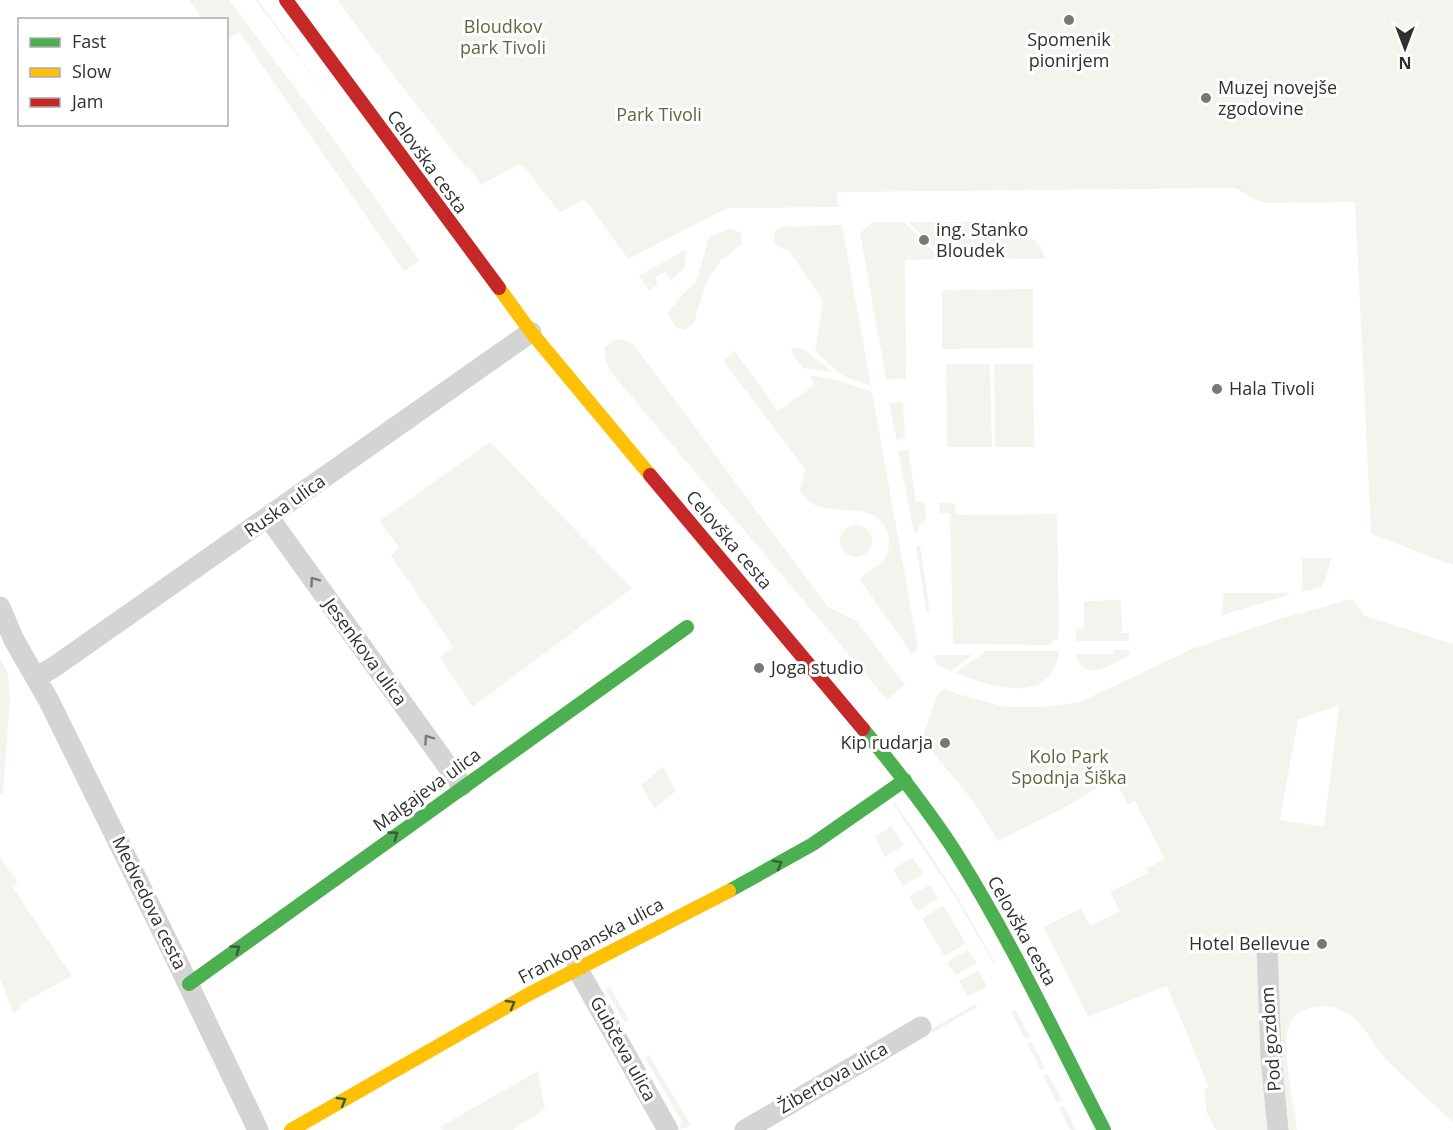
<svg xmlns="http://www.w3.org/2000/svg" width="1453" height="1130" font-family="'Open Sans',sans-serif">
<rect width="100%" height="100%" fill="#fff"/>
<!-- green -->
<path fill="#f2f5ed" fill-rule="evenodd" d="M 189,0 L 229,0 L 322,123 L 419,260 L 404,271 L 239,32 L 227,40 L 226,20 L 202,19 Z
M 255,0 L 258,0 L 331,100 Z
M 338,0 L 1453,0 L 1453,565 L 1371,534 L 1355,202 L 1267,203 L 1255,200 L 1236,188 L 837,192 L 839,207 L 727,208 L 628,259 L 587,202 L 582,200 L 560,213 L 524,166 L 517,165 L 481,185 L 469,167 L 466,168 L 373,49 Z
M 873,222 L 904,222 L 941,259 L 905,260 L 906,379 L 886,379 L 860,233 Z
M 908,222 L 995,222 L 1001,231 C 1021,230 1041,237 1045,259 L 945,258 Z
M 842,225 L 871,386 L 843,376 L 815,351 L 823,300 L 789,251 L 775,245 L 774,232 L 780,227 Z
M 731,228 L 741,233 L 742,244 L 721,260 L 706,282 L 694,323 L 684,330 L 676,327 L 667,313 L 683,294 L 696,282 L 709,237 Z
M 686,249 L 684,269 L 670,280 L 665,272 L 656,277 L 658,285 L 649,290 L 639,276 Z
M 1033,289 L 1033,348 L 942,349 L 942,290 Z
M 617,339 L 626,340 L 634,345 L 827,606 L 856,621 L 905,685 L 887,700 L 610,371 L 606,362 L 604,347 Z
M 792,348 L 804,349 L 832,372 L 803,368 L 791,352 Z
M 735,351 L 778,411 L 815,385 L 809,375 L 836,380 L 872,392 L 918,648 L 912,654 L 860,580 C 867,569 882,568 887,555 C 889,548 890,538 887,532 C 873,493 819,526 800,491 L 805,469 L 723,361 Z
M 946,364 L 990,364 L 992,447 L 947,447 Z
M 994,364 L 1033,364 L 1034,447 L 995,447 Z
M 903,402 L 905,437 L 897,441 L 889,403 Z
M 490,442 L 632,588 L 473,707 L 440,658 L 453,646 L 391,556 L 399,547 L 379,521 Z
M 908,449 L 916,502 L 925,502 L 926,519 L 918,526 L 919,531 L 914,533 L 898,452 Z
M 939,503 L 955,503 L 956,515 L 1057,514 L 1059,627 L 1058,640 L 1053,640 L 1052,645 L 953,644 L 950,513 L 940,513 Z
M840 541a16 16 0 1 1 32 0a16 16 0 1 1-32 0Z
M 920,545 L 930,613 L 927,614 L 916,546 Z
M 1302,558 L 1331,558 L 1326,579 L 1321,587 L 1302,592 Z
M 1223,593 L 1288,593 L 1289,595 L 1222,615 Z
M 1352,599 L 1365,616 L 1453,644 L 1453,1122 C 1431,1101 1407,1081 1386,1059 C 1375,1047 1367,1030 1355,1019 C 1336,1000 1295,1001 1288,1030 C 1282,1051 1294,1106 1297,1130 L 1216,1130 L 1207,1114 L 1204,1090 L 1209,1087 L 1167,986 L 1088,1017 L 1044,927 L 1081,908 L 1090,926 L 1120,911 L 1110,892 L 1148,873 L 1146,869 L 1165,859 L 1135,801 L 1128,805 L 1114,778 L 1067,806 L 998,841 L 973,801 L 922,739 L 938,693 L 945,689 L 967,697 L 1006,707 L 1046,707 L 1080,702 L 1192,649 L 1279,619 ZM 1339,705 L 1324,827 L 1280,820 L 1298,720 Z
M 1121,600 L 1122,633 L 1129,633 L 1129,641 L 1076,641 L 1076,629 L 1084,628 L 1084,601 Z
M 1114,650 L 1130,650 L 1130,655 C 1112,664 1085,685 1076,654 L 1113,654 Z
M 986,651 L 1059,651 C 1053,707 991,687 955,673 Z
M 934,655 L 972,655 L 950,672 L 936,663 Z
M 0,658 L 8,674 L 10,700 L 3,793 L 0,795 Z
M 663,767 L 676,791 L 654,808 L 641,785 Z
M 891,801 L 894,802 C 932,854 965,907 995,963 L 994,964 L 951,890 Z
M 891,826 L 904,845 L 885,857 L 875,837 Z
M 0,858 L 18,882 L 12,886 L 72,976 L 19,1005 L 21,1009 L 13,1013 L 0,978 Z
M 911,858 L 913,859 L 924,874 L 903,886 L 894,871 L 894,868 Z
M 929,885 L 931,885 L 938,899 L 919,910 L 916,910 L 910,896 Z
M 941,906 L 945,908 L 965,942 L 963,945 L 946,955 L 943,954 L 922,919 Z
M 968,950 L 976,961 L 974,965 L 956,975 L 948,964 L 949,961 Z
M 979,970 L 987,987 L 967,996 L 959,981 Z
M 610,987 L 629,1021 L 625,1023 L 605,989 Z
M 976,1004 L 977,1007 L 932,1033 L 930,1030 Z
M 1016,1010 L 1030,1037 L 1025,1039 L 1011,1012 Z
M 1032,1042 L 1045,1068 L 1041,1070 L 1027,1044 Z
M 649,1055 L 691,1126 L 679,1130 L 682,1122 L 645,1058 Z
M 538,1071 L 545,1109 L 513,1130 L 443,1130 L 440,1127 Z
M 1048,1074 L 1062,1100 L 1057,1103 L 1043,1076 Z
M 1064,1105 L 1076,1130 L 1070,1130 L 1059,1108 Z"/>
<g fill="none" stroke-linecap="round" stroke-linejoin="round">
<!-- street -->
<path stroke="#d4d4d4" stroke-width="21" d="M 269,518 L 462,786
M 0,607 L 14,640 L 49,701 L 177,961 L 258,1130
M 37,677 L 54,667 L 531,332
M 1267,947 L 1271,1058 L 1278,1130
M 577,968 L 668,1130
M 745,1130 L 921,1027"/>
<!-- fast -->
<path stroke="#4caf50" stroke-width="14" d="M 863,729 C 896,769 928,809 956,853 C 1012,942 1056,1037 1104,1130
M 729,891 L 813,844 L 905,780
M 189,984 L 687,627"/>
<!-- slow -->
<path stroke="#ffc107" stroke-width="14" d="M 499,288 L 531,332 L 650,475
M 291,1130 L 529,994 L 729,891"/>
<!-- jam -->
<path stroke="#c62828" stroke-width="14" d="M 286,0 L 499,288
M 650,475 L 863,729"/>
</g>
<!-- one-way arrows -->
<defs><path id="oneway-chevron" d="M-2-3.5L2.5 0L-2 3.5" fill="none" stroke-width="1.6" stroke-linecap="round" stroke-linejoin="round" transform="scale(1.5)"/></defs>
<g stroke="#7a7a7a">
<use href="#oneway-chevron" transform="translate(314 581) rotate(-126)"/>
<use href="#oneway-chevron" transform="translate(428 739) rotate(-126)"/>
</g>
<g stroke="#3a5c3b">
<use href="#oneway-chevron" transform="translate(394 835) rotate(-36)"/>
<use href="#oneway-chevron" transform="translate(778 864) rotate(-29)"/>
<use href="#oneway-chevron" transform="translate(236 949) rotate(-36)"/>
<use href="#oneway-chevron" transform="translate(511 1004) rotate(-30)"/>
<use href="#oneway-chevron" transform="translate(342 1101) rotate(-30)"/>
</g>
<!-- markers -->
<g fill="#787878" stroke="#fff" stroke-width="2">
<circle cx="1069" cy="20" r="6"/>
<circle cx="1206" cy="98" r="6"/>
<circle cx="924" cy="240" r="6"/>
<circle cx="1217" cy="389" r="6"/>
<circle cx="759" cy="668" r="6"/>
<circle cx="945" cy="743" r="6"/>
<circle cx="1322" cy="944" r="6"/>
</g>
<g text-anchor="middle" stroke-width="6" stroke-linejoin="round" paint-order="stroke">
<!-- park labels -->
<g font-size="18" fill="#5b6a3e" stroke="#fff">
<text x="503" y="33">Bloudkov<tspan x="503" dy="21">park Tivoli</tspan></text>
<text x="659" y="121">Park Tivoli</text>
<text x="1069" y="763">Kolo Park<tspan x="1069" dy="21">Spodnja Šiška</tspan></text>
</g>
<!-- poi labels -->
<g font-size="18" fill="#303030" stroke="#fff" text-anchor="start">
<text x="1069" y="46" text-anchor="middle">Spomenik<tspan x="1069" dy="21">pionirjem</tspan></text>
<text x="1218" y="94">Muzej novejše<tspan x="1218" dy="21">zgodovine</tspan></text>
<text x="936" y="236">ing. Stanko<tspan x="936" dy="21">Bloudek</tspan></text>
<text x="1229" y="395">Hala Tivoli</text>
<text x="771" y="674">Joga studio</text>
<text x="933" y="749" text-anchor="end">Kip rudarja</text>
<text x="1310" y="950" text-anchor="end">Hotel Bellevue</text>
</g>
<!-- street labels -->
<g font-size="18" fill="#303030" stroke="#fff">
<text transform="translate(427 162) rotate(54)" y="6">Celovška cesta</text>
<text transform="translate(285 506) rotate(-35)" y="6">Ruska ulica</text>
<text transform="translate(729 540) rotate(50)" y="6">Celovška cesta</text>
<text transform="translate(365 652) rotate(54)" y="6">Jesenkova ulica</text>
<text transform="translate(427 790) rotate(-36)" y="6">Malgajeva ulica</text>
<text transform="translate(149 903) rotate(64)" y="6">Medvedova cesta</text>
<text transform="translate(1022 931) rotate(61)" y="6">Celovška cesta</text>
<text transform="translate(591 941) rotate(-28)" y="6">Frankopanska ulica</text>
<text transform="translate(1271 1039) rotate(-94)" y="6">Pod gozdom</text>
<text transform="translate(623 1049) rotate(61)" y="6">Gubčeva ulica</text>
<text transform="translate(833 1078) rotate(-30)" y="6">Žibertova ulica</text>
</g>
</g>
<!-- legend -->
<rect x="18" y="18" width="210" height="108" fill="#ffffff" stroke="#acacac" stroke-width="1.5"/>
<rect x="30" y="38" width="30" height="9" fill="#4caf50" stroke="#acacac" stroke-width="1.5"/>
<text x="72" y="48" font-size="18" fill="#303030">Fast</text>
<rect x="30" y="68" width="30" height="9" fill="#ffc107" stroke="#acacac" stroke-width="1.5"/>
<text x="72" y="78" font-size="18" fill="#303030">Slow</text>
<rect x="30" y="98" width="30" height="9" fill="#c62828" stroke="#acacac" stroke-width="1.5"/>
<text x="72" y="108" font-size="18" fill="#303030">Jam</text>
<!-- north arrow -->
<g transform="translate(1405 48) rotate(180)" stroke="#ffffff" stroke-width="4.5" paint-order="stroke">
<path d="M0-4.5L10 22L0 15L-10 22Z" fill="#303030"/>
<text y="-9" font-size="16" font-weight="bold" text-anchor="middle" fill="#303030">N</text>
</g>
</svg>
